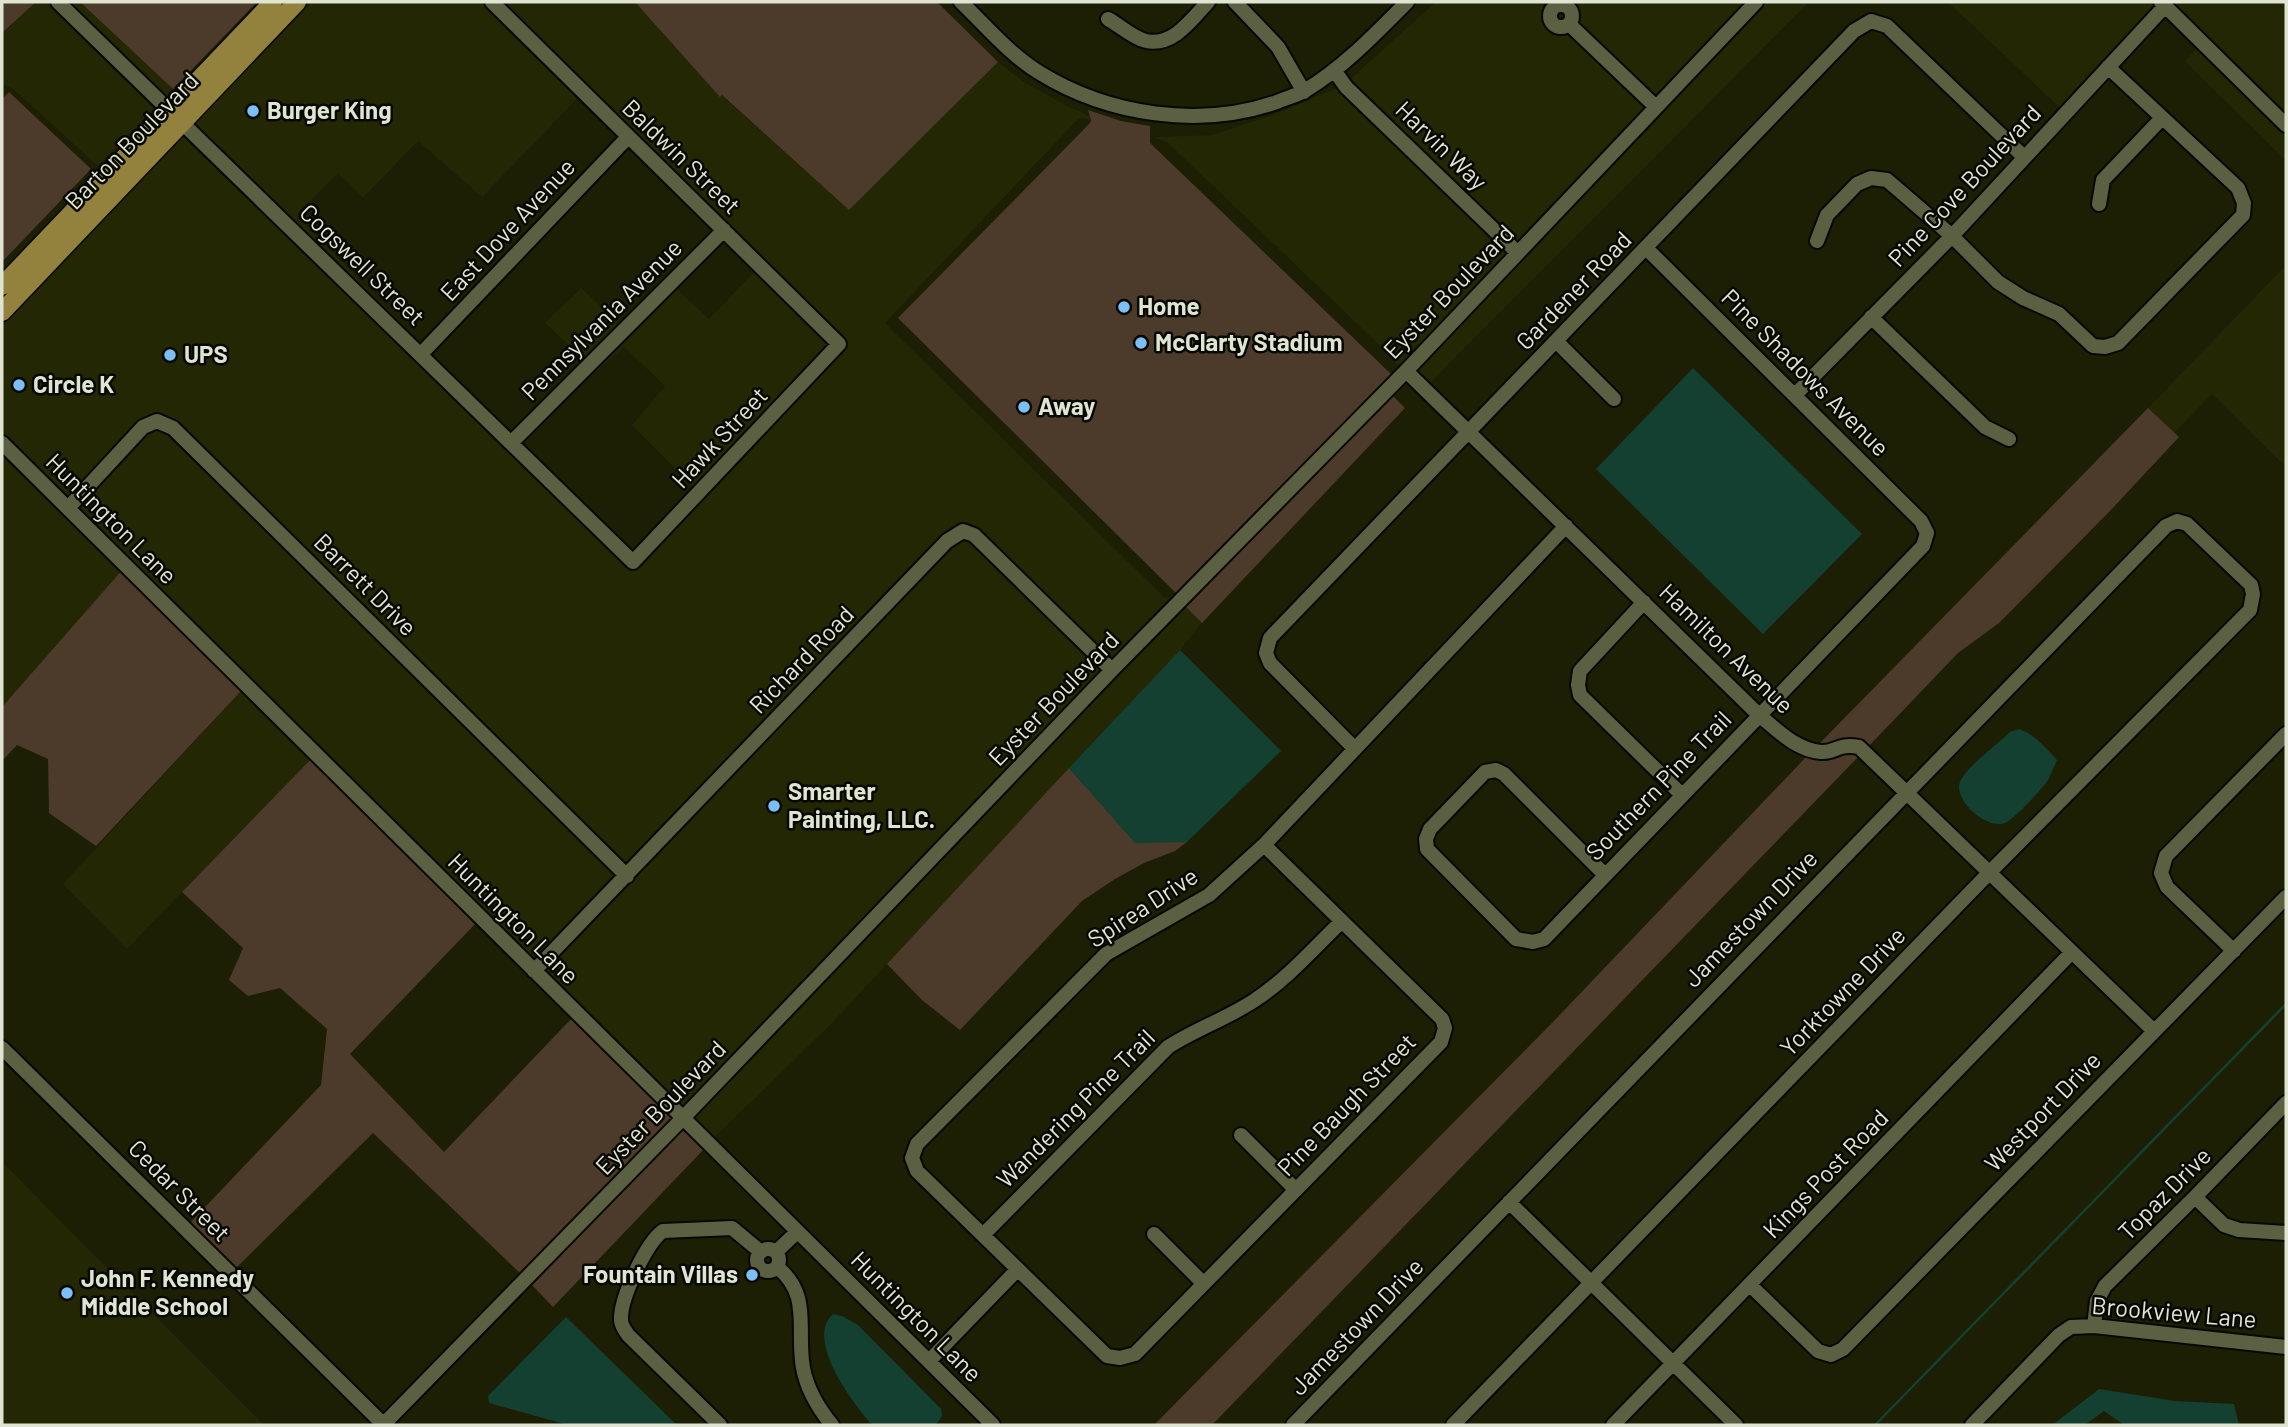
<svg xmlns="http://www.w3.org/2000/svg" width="2288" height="1427" font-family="Barlow,sans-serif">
<rect width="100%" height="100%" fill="#1c1f04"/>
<!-- built -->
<path fill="#232703" d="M 36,2 L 51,2 L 157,106 L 98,166 L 12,88 L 2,83 L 2,34 Z
M 65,2 L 80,2 L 173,89 L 164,99 Z
M 312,2 L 485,2 L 620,136 L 619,138 L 577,99 L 482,197 L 418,141 L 363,198 L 338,173 L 296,215 L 423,345 L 421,347 L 192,126 Z
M 499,2 L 635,2 L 720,96 L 721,95 L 849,210 L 998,62 L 1024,82 L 1071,108 L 1111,125 L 1082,118 L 1078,119 L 885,323 L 1164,597 L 1169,598 L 1173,594 L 1176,597 L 1112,663 L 964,526 L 626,868 L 159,416 L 67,500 L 2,437 L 2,326 L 186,133 L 634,570 L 846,344 Z
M 1436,2 L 1539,2 L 1546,8 L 1545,18 L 1550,28 L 1560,32 L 1569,30 L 1648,107 L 1517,245 L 1348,81 Z
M 1567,2 L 1748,2 L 1655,100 L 1575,23 L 1575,8 Z
M 1763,2 L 1809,2 L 1428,385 L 1413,371 Z
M 1948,2 L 2154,2 L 2158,6 L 2061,109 Z
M 2168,2 L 2286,2 L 2286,119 Z
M 2199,46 L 2286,132 L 2286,161 L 2185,61 Z
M 1340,87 L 1511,252 L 1401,364 L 1396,364 L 1394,359 L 1167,142 L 1154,137 L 1212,135 L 1273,115 Z
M 2286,265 L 2286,467 L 2212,394 L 2174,433 L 2148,408 Z
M 757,269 L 832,343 L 633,555 L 631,553 L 693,487 L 632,425 L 665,386 L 624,347 L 597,371 L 594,369 L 675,287 L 709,319 Z
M 581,288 L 621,325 L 586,361 L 545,323 Z
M 158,427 L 170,432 L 619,875 L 533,964 L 75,508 L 146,431 Z
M 2,450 L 123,569 L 2,707 Z
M 964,537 L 971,540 L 1105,670 L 684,1109 L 541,972 L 951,545 Z
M 1184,605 L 1202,623 L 1180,650 L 831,1024 L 714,1138 L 692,1117 Z
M 243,689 L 312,758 L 127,949 L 63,884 Z
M 2,1162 L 264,1425 L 2,1425 Z"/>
<!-- green -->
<path fill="#4c3a2a" d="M 2,2 L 36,2 L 2,33 Z
M 80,2 L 257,2 L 173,89 Z
M 635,2 L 937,2 L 998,62 L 849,210 L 722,95 L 720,97 Z
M 9,92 L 91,169 L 2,262 L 2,99 Z
M 1088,110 L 1121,121 L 1150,126 L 1150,143 L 1391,374 L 1178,595 L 898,318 L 1090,123 L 1091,120 Z
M 1391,394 L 1405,408 L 1202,623 L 1184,605 Z
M 2148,408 L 2179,437 L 2110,511 L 1999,623 L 1958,653 L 1867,748 C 1845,730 1838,749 1818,745 Z
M 123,569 L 243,689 L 96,846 L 49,813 L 48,759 L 17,745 L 2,761 L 2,707 Z
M 1846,749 L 1860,755 L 1212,1425 L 1154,1425 L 1551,1024 L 1809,754 Z
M 312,758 L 477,922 L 350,1054 L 444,1152 L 573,1017 L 675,1119 L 522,1275 L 373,1133 L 234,1270 L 188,1225 L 321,1085 L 327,1029 L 280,988 L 248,996 L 229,980 L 243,948 L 182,892 Z
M 1069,768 L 1135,842 L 1187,842 L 1175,851 L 1144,863 L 1115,879 L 1082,901 L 960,1030 L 922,1000 L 887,964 Z
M 683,1127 L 705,1148 L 553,1307 L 530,1283 Z"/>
<!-- water -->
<path fill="#134031" d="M 1693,368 L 1862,534 L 1763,634 L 1596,469 Z
M 1180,650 L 1281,751 L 1187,842 L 1135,843 L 1069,768 Z
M 2019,729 C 2036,735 2046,748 2057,760 C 2054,767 2051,774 2048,780 C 2042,789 2014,819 2005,823 C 1987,830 1953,800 1960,782 C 1967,766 1997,745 2010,732 Z
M 833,1314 L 842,1316 L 858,1325 L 941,1409 L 942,1416 L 936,1425 L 872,1425 C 854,1404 804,1340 833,1314 Z
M 566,1317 L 677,1425 L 568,1425 L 489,1403 L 488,1396 Z
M 2099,1389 L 2175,1401 L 2234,1404 L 2239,1425 L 2124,1425 L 2104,1411 L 2085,1425 L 2056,1425 L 2055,1423 Z"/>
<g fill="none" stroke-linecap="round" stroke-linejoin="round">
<!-- stream -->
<path stroke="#134031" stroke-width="2.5" d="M 1875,1425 L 2286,1004"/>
<!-- minor casing -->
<g stroke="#070900" stroke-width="18">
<path id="minor" d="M 58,2 L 633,562 L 839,344 L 492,2
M 961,2 C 986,26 1010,55 1040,73 C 1108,115 1200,129 1277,102 C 1286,98 1298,95 1306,90 C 1344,67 1376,33 1407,2
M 1235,2 L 1278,47 L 1304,92
M 2161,2 L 2286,125
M1550 16a11 11 0 1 1 22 0a11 11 0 1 1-22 0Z
M 1108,19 C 1119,25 1133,38 1146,41 C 1173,47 1192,19 1208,2
M 1569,24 L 1656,107
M 1334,70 L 1346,87 L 1518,253
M 2099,204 L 2103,180 L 2162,118
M 1817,241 L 1827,215 L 1857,184 L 1871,178 L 1887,180 L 1952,236 L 1998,282 L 2023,298 L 2059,314 L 2093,346 L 2105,347 L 2118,343 L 2243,215 L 2244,203 L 2238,188 L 2108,67
M 1871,317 L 1985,427 L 2009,439
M 1557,342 L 1614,399
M 421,354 L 628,137
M 1406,371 L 1759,715 C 1777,730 1796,750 1821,752 C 1835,753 1838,743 1859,747 L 2154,1031
M 1795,395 L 1952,236 L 2165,6
M 512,442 L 724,230
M 2,443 L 993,1425
M 68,508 L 143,427 L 157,421 L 173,428 L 627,876
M 1644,602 L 1580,671 L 1578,685 L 1580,695 L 1682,795
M 1355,749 L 1270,663 L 1266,653 L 1270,638 L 1854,31 L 1871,21 L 1887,26 L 2024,157
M 1264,845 L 1442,1019 L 1445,1028 L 1441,1042 L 1135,1354 L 1120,1358 L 1107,1356 L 917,1171 L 912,1158 L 917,1144 L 1106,954 L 1209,895 L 1264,845 L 1566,526
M 1605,875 L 1504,774 L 1496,770 L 1485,772 L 1430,829 L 1426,839 L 1427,849 L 1516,939 L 1533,942 L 1544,939 C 1671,808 1796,676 1923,546 L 1927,533 L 1921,521 L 1647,249
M 2234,951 L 2167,887 L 2161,873 L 2166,856 L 2286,734
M 534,971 L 947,541 L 963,531 L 974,535 L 1112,670
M 2,1048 L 384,1425
M 1241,1135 L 1296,1190
M 2195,1197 L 2224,1225 L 2239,1230 L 2286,1233
M 1509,1202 L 1736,1425
M 1154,1234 L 1203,1283
M 983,1235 L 1168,1047 C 1196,1029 1228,1018 1255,1000 C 1287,979 1313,949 1341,922
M757 1260a11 11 0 1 1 22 0a11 11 0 1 1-22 0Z
M 776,1252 L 797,1232
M 777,1267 C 812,1295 796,1329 803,1368 C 807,1389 818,1408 832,1425
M 1750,1285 L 1818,1351 L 1831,1355 L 1843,1349 L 2286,897
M 2094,1326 L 2097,1301 L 2105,1286 L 2195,1197 L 2286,1103
M 929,1361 L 1018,1269
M 383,1425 L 682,1119 L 1112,670 L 1406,371 L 1756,2
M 720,1425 L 628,1335 C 625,1330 621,1326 621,1320 C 620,1299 646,1243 663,1231 L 732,1228 L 761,1252
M 1293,1425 L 2166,526 L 2177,521 L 2187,524 L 2251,585 L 2253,594 L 2250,610 L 1990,872 L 1453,1425
M 1613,1425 L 2071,953
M 1972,1425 L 2059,1335 L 2071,1327 L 2094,1326 L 2286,1347"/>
</g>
<!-- major casing -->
<g stroke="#070900" stroke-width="21">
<path id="major" d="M 2,286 L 273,2
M 2,312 L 297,2"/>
</g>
<!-- minor -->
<use href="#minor" stroke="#5b6042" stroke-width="14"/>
<!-- major -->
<use href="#major" stroke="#93823d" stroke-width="18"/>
</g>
<!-- markers -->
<g fill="#7bbef8" stroke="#070801" stroke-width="2.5">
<circle cx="253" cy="111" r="7"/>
<circle cx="1124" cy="307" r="7"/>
<circle cx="1141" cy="343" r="7"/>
<circle cx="170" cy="355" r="7"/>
<circle cx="19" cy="385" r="7"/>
<circle cx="1024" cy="407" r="7"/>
<circle cx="774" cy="806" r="7"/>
<circle cx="752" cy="1275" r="7"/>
<circle cx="67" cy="1293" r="7"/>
</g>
<g text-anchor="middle" stroke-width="5" stroke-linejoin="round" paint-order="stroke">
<!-- poi labels -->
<g font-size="24" font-weight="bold" fill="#e0e4d3" stroke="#070801" text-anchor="start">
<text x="267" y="119">Burger King</text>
<text x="1138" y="315">Home</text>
<text x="1155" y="351">McClarty Stadium</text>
<text x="184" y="363">UPS</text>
<text x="33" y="393">Circle K</text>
<text x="1038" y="415">Away</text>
<text x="788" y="800">Smarter<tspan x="788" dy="28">Painting, LLC.</tspan></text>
<text x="738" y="1283" text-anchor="end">Fountain Villas</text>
<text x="81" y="1287">John F. Kennedy<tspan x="81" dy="28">Middle School</tspan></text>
</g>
<!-- street labels -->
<g font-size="24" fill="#e0e4d3" stroke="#070801">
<text transform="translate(132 141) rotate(-46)" y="8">Barton Boulevard</text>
<text transform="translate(1441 146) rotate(44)" y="8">Harvin Way</text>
<text transform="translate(681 157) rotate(44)" y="8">Baldwin Street</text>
<text transform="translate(1965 186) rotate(-47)" y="8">Pine Cove Boulevard</text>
<text transform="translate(508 230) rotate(-47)" y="8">East Dove Avenue</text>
<text transform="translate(362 265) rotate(44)" y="8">Cogswell Street</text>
<text transform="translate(1574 291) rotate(-46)" y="8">Gardener Road</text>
<text transform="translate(1449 292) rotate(-46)" y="8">Eyster Boulevard</text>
<text transform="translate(602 320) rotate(-45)" y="8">Pennsylvania Avenue</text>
<text transform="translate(1805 373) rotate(45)" y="8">Pine Shadows Avenue</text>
<text transform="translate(720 438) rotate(-47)" y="8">Hawk Street</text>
<text transform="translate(111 519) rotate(45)" y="8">Huntington Lane</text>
<text transform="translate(365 585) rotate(45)" y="8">Barrett Drive</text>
<text transform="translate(1726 649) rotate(44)" y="8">Hamilton Avenue</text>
<text transform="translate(802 660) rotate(-46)" y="8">Richard Road</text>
<text transform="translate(1054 699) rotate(-46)" y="8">Eyster Boulevard</text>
<text transform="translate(1659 786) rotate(-46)" y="8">Southern Pine Trail</text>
<text transform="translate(1143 908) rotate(-33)" y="8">Spirea Drive</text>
<text transform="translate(513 919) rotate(45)" y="8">Huntington Lane</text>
<text transform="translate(1751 919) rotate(-46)" y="8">Jamestown Drive</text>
<text transform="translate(1843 992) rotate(-46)" y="8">Yorktowne Drive</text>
<text transform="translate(1347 1105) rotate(-46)" y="8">Pine Baugh Street</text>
<text transform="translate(661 1108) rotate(-46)" y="8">Eyster Boulevard</text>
<text transform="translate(1076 1109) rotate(-45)" y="8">Wandering Pine Trail</text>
<text transform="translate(2043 1112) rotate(-46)" y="8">Westport Drive</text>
<text transform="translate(1826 1174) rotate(-46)" y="8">Kings Post Road</text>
<text transform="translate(179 1191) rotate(45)" y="8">Cedar Street</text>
<text transform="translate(2165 1194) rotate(-45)" y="8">Topaz Drive</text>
<text transform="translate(2174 1313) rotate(5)" y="8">Brookview Lane</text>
<text transform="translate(916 1317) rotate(45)" y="8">Huntington Lane</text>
<text transform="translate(1357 1327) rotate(-46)" y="8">Jamestown Drive</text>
</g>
</g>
<!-- border -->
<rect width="2288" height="1427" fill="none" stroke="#e0e4d3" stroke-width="7"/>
</svg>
